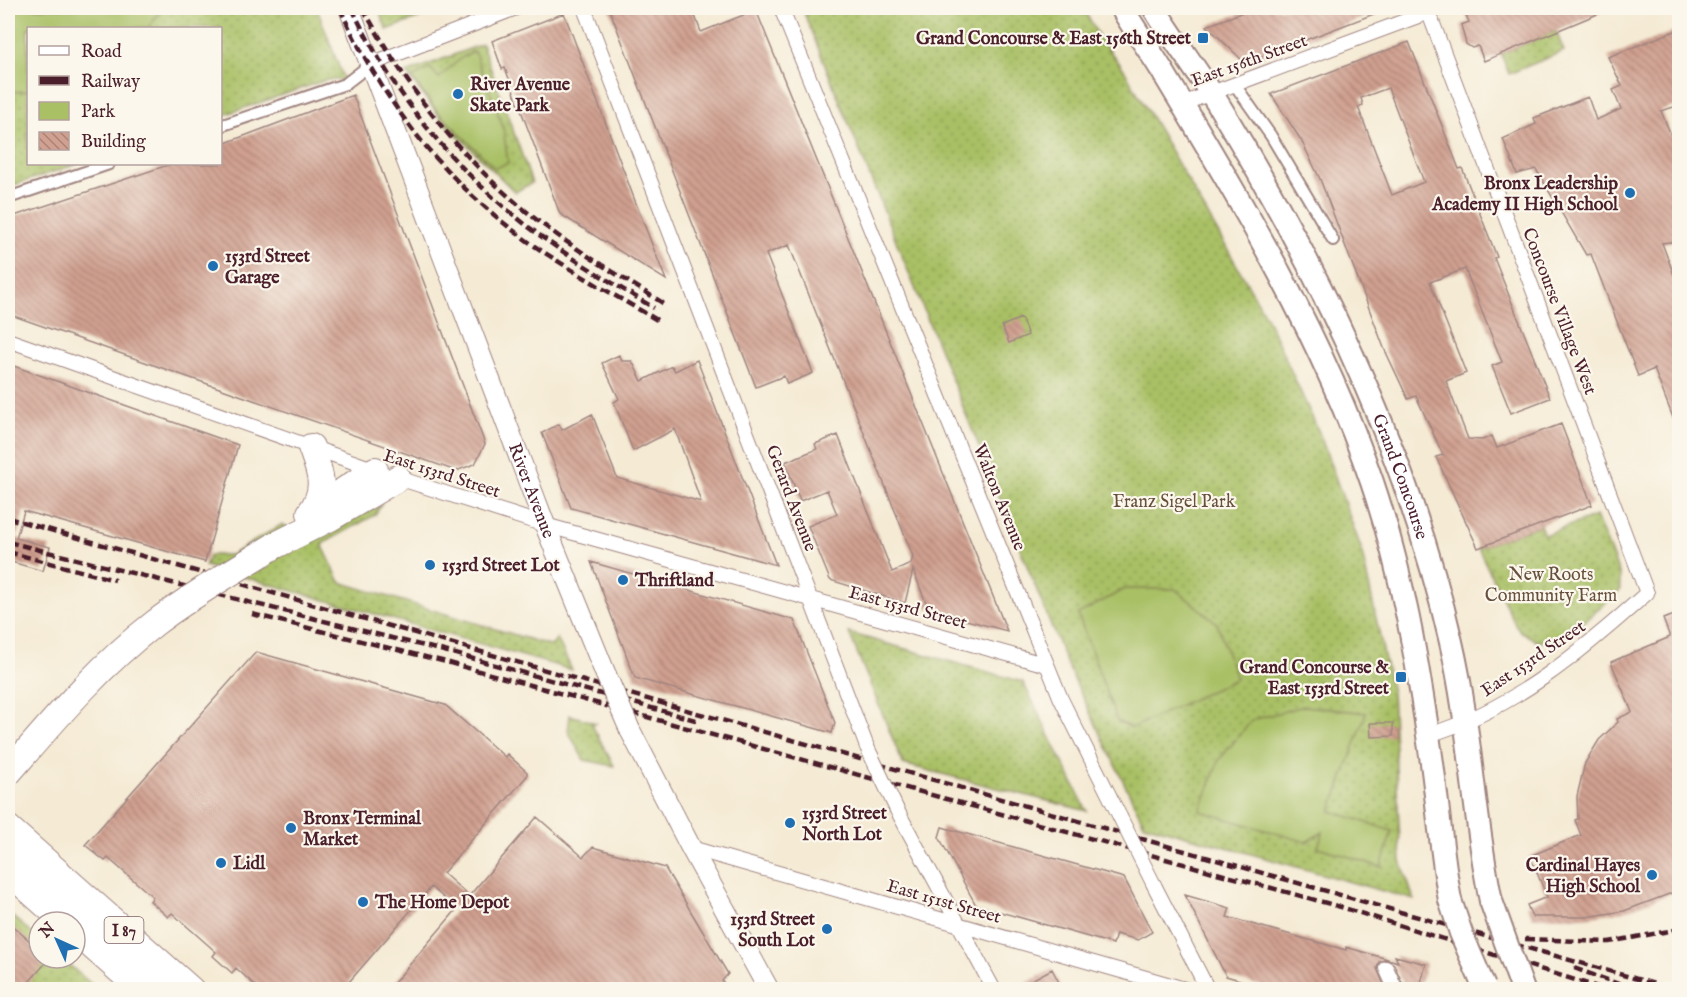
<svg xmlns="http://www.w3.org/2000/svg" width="1687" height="997" font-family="'IM FELL English',serif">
<defs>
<pattern id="green-dots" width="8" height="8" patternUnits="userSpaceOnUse" patternTransform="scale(1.5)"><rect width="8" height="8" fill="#a9c065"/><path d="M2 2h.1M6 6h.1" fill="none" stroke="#8c9b53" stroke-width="1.8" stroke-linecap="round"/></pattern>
<pattern id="building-back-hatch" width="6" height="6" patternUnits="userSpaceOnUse" patternTransform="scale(1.5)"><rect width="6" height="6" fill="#d0a090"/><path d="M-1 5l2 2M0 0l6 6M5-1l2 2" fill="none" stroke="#ab8276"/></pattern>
</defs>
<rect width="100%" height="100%" fill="#fbf7ec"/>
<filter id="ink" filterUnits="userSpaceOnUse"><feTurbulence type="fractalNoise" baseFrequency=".0167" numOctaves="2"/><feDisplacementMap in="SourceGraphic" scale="12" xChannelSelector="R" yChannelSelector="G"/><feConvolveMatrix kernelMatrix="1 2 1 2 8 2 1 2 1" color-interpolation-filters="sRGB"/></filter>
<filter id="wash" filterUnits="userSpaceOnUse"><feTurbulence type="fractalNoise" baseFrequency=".008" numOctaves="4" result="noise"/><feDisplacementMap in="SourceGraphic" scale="24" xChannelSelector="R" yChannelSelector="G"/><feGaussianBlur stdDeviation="1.35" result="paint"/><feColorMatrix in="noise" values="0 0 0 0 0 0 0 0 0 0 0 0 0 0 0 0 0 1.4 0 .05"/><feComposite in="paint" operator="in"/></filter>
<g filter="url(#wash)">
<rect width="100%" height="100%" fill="#f5ebd5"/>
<!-- green -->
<path fill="url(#green-dots)" stroke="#7a7048" stroke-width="1.5" d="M 8,8 L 317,8 L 344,80 L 326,80 L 221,116 L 220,28 L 28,28 L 28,164 L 78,164 L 8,187 Z
M 378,8 L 446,8 L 387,30 Z
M 802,8 L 1083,8 L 1099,37 L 1123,68 L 1266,316 L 1319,432 L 1361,548 L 1392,692 L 1401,861 L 1414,900 L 1144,824 L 1067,665 Z
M 1556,31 L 1564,51 L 1509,74 L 1501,54 Z
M 482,44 L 532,183 L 515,192 L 443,121 L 406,73 Z
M 381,505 L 375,515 L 322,544 L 340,582 L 552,646 L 557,638 L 572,670 L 205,566 L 210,555 L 231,555 L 281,525 L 319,537 Z
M 1596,516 L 1620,575 L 1620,591 L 1565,638 L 1538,642 L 1520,631 L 1515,624 L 1478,548 L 1540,525 L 1544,535 Z
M 849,633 L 1023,682 L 1087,811 L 903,764 Z
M 570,715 L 596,723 L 592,725 L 614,766 L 584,760 L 568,731 Z
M 8,913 L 39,939 L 39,958 L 61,958 L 97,989 L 8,989 Z"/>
<!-- pitch -->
<path fill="#a9c065" stroke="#7a7048" stroke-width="1.5" d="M 8,8 L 169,8 L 161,10 L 148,28 L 28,28 L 28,91 L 8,92 Z
M 474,51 L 503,127 L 508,163 L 495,168 L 437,111 L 412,78 L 430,68 L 439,78 L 461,58 Z
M 1125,589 L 1175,589 L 1217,623 L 1236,679 L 1132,728 L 1117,721 L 1078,614 Z
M 1304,706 L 1366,713 L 1331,811 L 1392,831 L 1381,867 L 1318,847 L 1323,832 L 1306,842 L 1200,811 L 1219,760 L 1252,720 Z"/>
<g id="blocks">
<!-- building -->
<path fill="url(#building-back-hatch)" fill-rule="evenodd" d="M 609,8 L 692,8 L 701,32 L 756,10 L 1007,631 L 929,610 L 913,570 L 905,603 L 830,580 L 808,526 L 837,514 L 827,490 L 800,501 L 785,462 L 817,449 L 815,444 L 838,435 L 892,572 L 911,564 L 913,556 L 789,245 L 766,254 L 813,373 L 787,384 L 784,376 L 756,387 Z
M 1244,8 L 1386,8 L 1387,9 L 1245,63 L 1207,26 L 1246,11 Z
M 1473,8 L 1612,8 L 1484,61 L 1478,46 L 1472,48 L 1466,44 L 1461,25 L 1469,22 L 1464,11 Z
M 564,13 L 640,214 L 666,280 L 560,214 L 505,68 L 502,69 L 492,41 Z
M 1680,29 L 1680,105 L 1661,111 L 1671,135 L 1680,132 L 1680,241 L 1662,243 L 1680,291 L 1679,433 L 1654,369 L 1638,376 L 1591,254 L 1586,255 L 1536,169 L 1517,174 L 1503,139 L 1536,124 L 1534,118 L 1588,97 L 1596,120 L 1621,109 L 1613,90 L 1622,86 L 1608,57 Z
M 1409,42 L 1459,169 L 1462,168 L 1497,257 L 1494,258 L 1550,398 L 1511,413 L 1492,366 L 1502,362 L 1465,269 L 1430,282 L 1466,373 L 1446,381 L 1468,439 L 1482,440 L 1492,436 L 1497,448 L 1561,424 L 1592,505 L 1478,548 L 1436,457 L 1443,455 L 1416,396 L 1408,399 L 1384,348 L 1320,179 L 1301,140 L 1271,94 ZM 1388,88 L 1424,182 L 1392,195 L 1358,107 L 1363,105 L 1361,98 Z
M 353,95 L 485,444 L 475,464 L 456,471 L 8,314 L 8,218 L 171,164 L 220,164 L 220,145 Z
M 1021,318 L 1028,335 L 1009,343 L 1002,326 Z
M 619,355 L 622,361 L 632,361 L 642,381 L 672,366 L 675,371 L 697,360 L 776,565 L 571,508 L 542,433 L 559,424 L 562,430 L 592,414 L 617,478 L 701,502 L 675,429 L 633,451 L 614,402 L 619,399 L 602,363 Z
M 8,364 L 238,445 L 205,562 L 24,511 L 16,538 L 50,547 L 43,571 L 8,561 Z
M 591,562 L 794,620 L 835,723 L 832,733 L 635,678 Z
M 1680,613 L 1680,890 L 1624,911 L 1586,917 L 1532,917 L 1527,905 L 1547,897 L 1530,856 L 1581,835 L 1575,820 L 1578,819 L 1577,796 L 1585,763 L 1599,740 L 1618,722 L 1617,719 L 1632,712 L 1611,662 L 1670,637 L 1663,619 Z
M 256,652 L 445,705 L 505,757 L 507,754 L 527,772 L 527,776 L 443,873 L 469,896 L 537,817 L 583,857 L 593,847 L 665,868 L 728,974 L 722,981 L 731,990 L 388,990 L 457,909 L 431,887 L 349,982 L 358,990 L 260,990 L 236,968 L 232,973 L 213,956 L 216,952 L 172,913 L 168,917 L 150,901 L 153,897 L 108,858 L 105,861 L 85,845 Z
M 1370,723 L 1393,723 L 1393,736 L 1371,737 Z
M 942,827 L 1124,878 L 1152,932 L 1138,940 L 1116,934 L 1113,944 L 976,905 L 939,837 Z
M 1185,895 L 1230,908 L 1227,917 L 1255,925 L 1346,950 L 1346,947 L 1398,962 L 1395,956 L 1426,964 L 1419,990 L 1404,987 L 1394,964 L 1386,959 L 1379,962 L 1377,968 L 1386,990 L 1274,990 L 1226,976 Z
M 8,922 L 39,949 L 39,958 L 50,958 L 22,990 L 8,990 Z
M 1052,969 L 1063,990 L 1013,990 Z"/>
</g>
</g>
<g filter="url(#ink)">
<use href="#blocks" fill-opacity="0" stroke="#a08580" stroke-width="1.5"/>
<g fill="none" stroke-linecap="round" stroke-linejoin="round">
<!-- pedestrian casing -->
<g stroke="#a08580" stroke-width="14">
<path id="pedestrian" d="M 1235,85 L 1271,136 L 1333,240
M 220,126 L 345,84 L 371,64
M 8,198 L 109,164"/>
</g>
<!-- minor casing -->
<g stroke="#a08580" stroke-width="16">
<path id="minor" d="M 584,8 L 867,747
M 781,8 L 1061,699 L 1120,817
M 1427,8 L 1647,593 C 1582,651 1513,710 1428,735
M 371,64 L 516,8
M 1182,104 L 1429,12
M 8,340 L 376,470
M 395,477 L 545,525 L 1047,665
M 897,810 L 994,990
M 691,848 L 1188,990
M 1154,885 L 1208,990
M 1386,968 L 1396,990"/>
</g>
<!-- secondary casing -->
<g stroke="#a08580" stroke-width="22">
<g id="secondary">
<path id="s1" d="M 349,8 L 545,525 L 606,675"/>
<path d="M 630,730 L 691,848 L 769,990"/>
<path d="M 8,850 L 165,990"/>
</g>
</g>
<!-- primary casing -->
<g stroke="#a08580" stroke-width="26">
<g id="primary">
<path d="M 1122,8 C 1135,31 1152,53 1166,77 C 1244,206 1323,338 1372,482 C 1402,570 1418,664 1431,756 C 1438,804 1441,852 1450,900"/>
<path id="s2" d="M 1154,8 C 1175,42 1200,74 1221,109 C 1321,273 1408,453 1451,642 C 1471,727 1473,816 1491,901"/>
</g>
</g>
<!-- motorway casing -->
<g stroke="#a08580" stroke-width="28">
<path id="motorway" d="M 328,501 L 375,470
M 310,513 C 328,489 320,472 311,447
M 274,546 L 330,518 L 398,478
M 8,828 L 191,990
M 8,871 L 65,922
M 75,931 L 142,990"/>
</g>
<!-- pedestrian -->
<use href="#pedestrian" stroke="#fff" stroke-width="10"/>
<!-- minor -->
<use href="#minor" stroke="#fff" stroke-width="14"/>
<!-- secondary -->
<use href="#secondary" stroke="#fff" stroke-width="20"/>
<!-- primary -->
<use href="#primary" stroke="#fff" stroke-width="22"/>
<!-- motorway -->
<use href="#motorway" stroke="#fff" stroke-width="26"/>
<!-- rail -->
<path stroke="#4a1f2b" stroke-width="4.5" stroke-dasharray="9 4.5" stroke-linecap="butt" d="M 340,8 C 383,104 449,187 536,247 C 575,273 616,296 657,320
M 352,8 C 395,99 460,177 542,237 C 578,263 616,285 654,308
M 363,8 C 404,83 455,152 521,207 C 566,245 617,274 666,305
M 8,518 L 1676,990
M 8,542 L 452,653 L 699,721
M 8,552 L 115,580
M 252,614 L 446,662 L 1341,907 L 1607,990
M 1525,939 L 1609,942 L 1680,929
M 1574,968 L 1635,990"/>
<!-- minor-bridge casing -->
<g stroke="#a08580" stroke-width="16" stroke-linecap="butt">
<path id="minor-bridge" d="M 867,747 L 897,810
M 1120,817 L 1154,885"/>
</g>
<!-- secondary-bridge casing -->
<g stroke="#a08580" stroke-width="22" stroke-linecap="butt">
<path id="secondary-bridge" d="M 606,675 L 630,730"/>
</g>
<!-- primary-bridge casing -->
<g stroke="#a08580" stroke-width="26" stroke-linecap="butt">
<path id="primary-bridge" d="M 1450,900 L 1461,933 L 1484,987
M 1491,901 L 1523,990"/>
</g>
<!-- motorway-bridge casing -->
<g stroke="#a08580" stroke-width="28" stroke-linecap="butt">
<path id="motorway-bridge" d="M 8,773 C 54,720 99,666 155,623 C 193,594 234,571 274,546"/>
</g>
<!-- minor-bridge -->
<use href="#minor-bridge" stroke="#fff" stroke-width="14"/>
<!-- secondary-bridge -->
<use href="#secondary-bridge" stroke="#fff" stroke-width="20"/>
<!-- primary-bridge -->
<use href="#primary-bridge" stroke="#fff" stroke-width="22"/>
<!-- motorway-bridge -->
<use href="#motorway-bridge" stroke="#fff" stroke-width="26"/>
</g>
</g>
<!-- markers -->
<g fill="#1f6fb2" stroke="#fbf7ec" stroke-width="2">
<rect x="1197" y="32" width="12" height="12" rx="3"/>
<circle cx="458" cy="94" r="6"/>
<circle cx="1630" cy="193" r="6"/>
<circle cx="213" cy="266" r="6"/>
<circle cx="430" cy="565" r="6"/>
<circle cx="623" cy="580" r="6"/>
<rect x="1395" y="671" width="12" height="12" rx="3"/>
<circle cx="790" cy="823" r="6"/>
<circle cx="291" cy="828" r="6"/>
<circle cx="221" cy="863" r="6"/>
<circle cx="1652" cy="875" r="6"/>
<circle cx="363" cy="902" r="6"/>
<circle cx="827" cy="929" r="6"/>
</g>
<g text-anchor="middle" stroke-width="4.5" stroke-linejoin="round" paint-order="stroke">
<!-- shield labels -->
<rect fill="#fbf7ec" stroke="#7f6065" stroke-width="1.5" x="104.5" y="917" width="39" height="26" rx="4.5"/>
<g font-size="16" font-weight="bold" fill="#4a1f2b">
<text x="124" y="936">I 87</text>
</g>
<!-- poi labels -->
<g font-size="18" font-weight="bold" fill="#4a1f2b" stroke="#fbf7ec" text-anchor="start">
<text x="1191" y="44" text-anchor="end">Grand Concourse &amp; East 156th Street</text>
<text x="470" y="90">River Avenue<tspan x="470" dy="21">Skate Park</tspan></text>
<text x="1618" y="189" text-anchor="end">Bronx Leadership<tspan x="1618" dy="21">Academy II High School</tspan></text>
<text x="225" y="262">153rd Street<tspan x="225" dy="21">Garage</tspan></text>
<text x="442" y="571">153rd Street Lot</text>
<text x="635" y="586">Thriftland</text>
<text x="1389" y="673" text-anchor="end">Grand Concourse &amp;<tspan x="1389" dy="21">East 153rd Street</tspan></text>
<text x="802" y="819">153rd Street<tspan x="802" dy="21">North Lot</tspan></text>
<text x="303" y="824">Bronx Terminal<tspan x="303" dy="21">Market</tspan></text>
<text x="233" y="869">Lidl</text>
<text x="1640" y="871" text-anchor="end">Cardinal Hayes<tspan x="1640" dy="21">High School</tspan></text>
<text x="375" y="908">The Home Depot</text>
<text x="815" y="925" text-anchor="end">153rd Street<tspan x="815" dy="21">South Lot</tspan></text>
</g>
<!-- street labels -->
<g font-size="18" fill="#4a1f2b" stroke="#fbf7ec">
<text transform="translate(1249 60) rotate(-20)" y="6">East 156th Street</text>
<text transform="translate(1560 311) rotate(69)" y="6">Concourse Village West</text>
<text transform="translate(442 473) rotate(18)" y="6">East 153rd Street</text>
<text dy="6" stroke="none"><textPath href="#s2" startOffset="531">Grand Concourse</textPath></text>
<text dy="6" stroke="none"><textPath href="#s1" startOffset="516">River Avenue</textPath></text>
<text transform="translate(1000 497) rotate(68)" y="6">Walton Avenue</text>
<text transform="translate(792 498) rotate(69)" y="6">Gerard Avenue</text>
<text transform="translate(908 607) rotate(15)" y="6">East 153rd Street</text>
<text transform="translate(1533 658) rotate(-34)" y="6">East 153rd Street</text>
<text transform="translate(944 901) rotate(16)" y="6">East 151st Street</text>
</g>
<!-- park labels -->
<g font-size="18" fill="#664f3c" stroke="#fbf7ec">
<text x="1174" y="507">Franz Sigel Park</text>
<text x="1551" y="580">New Roots<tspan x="1551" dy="21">Community Farm</tspan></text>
</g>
</g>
<!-- margin -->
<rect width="1687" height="997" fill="none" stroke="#fbf7ec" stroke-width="30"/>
<!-- legend -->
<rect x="27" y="27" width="195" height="138" fill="#fbf7ec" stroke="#b4a19f" stroke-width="1.5"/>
<rect x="39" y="46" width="30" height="9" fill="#ffffff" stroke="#b4a19f" stroke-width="1.5"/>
<text x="81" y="57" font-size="18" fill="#4a1f2b">Road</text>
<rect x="39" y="76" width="30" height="9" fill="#4a1f2b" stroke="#b4a19f" stroke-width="1.5"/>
<text x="81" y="87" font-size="18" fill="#4a1f2b">Railway</text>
<rect x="39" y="102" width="30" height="18" fill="#a9c065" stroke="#b4a19f" stroke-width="1.5"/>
<text x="81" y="117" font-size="18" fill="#4a1f2b">Park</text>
<rect x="39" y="132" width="30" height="18" fill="url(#building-back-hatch)" stroke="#b4a19f" stroke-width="1.5"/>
<text x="81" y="147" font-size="18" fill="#4a1f2b">Building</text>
<!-- north arrow -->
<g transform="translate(57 940) rotate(315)"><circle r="28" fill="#fbf7ec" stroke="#b4a19f" stroke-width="1.5"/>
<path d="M0-4.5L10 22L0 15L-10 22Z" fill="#1f6fb2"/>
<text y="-9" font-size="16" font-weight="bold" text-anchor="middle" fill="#4a1f2b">N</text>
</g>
</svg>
